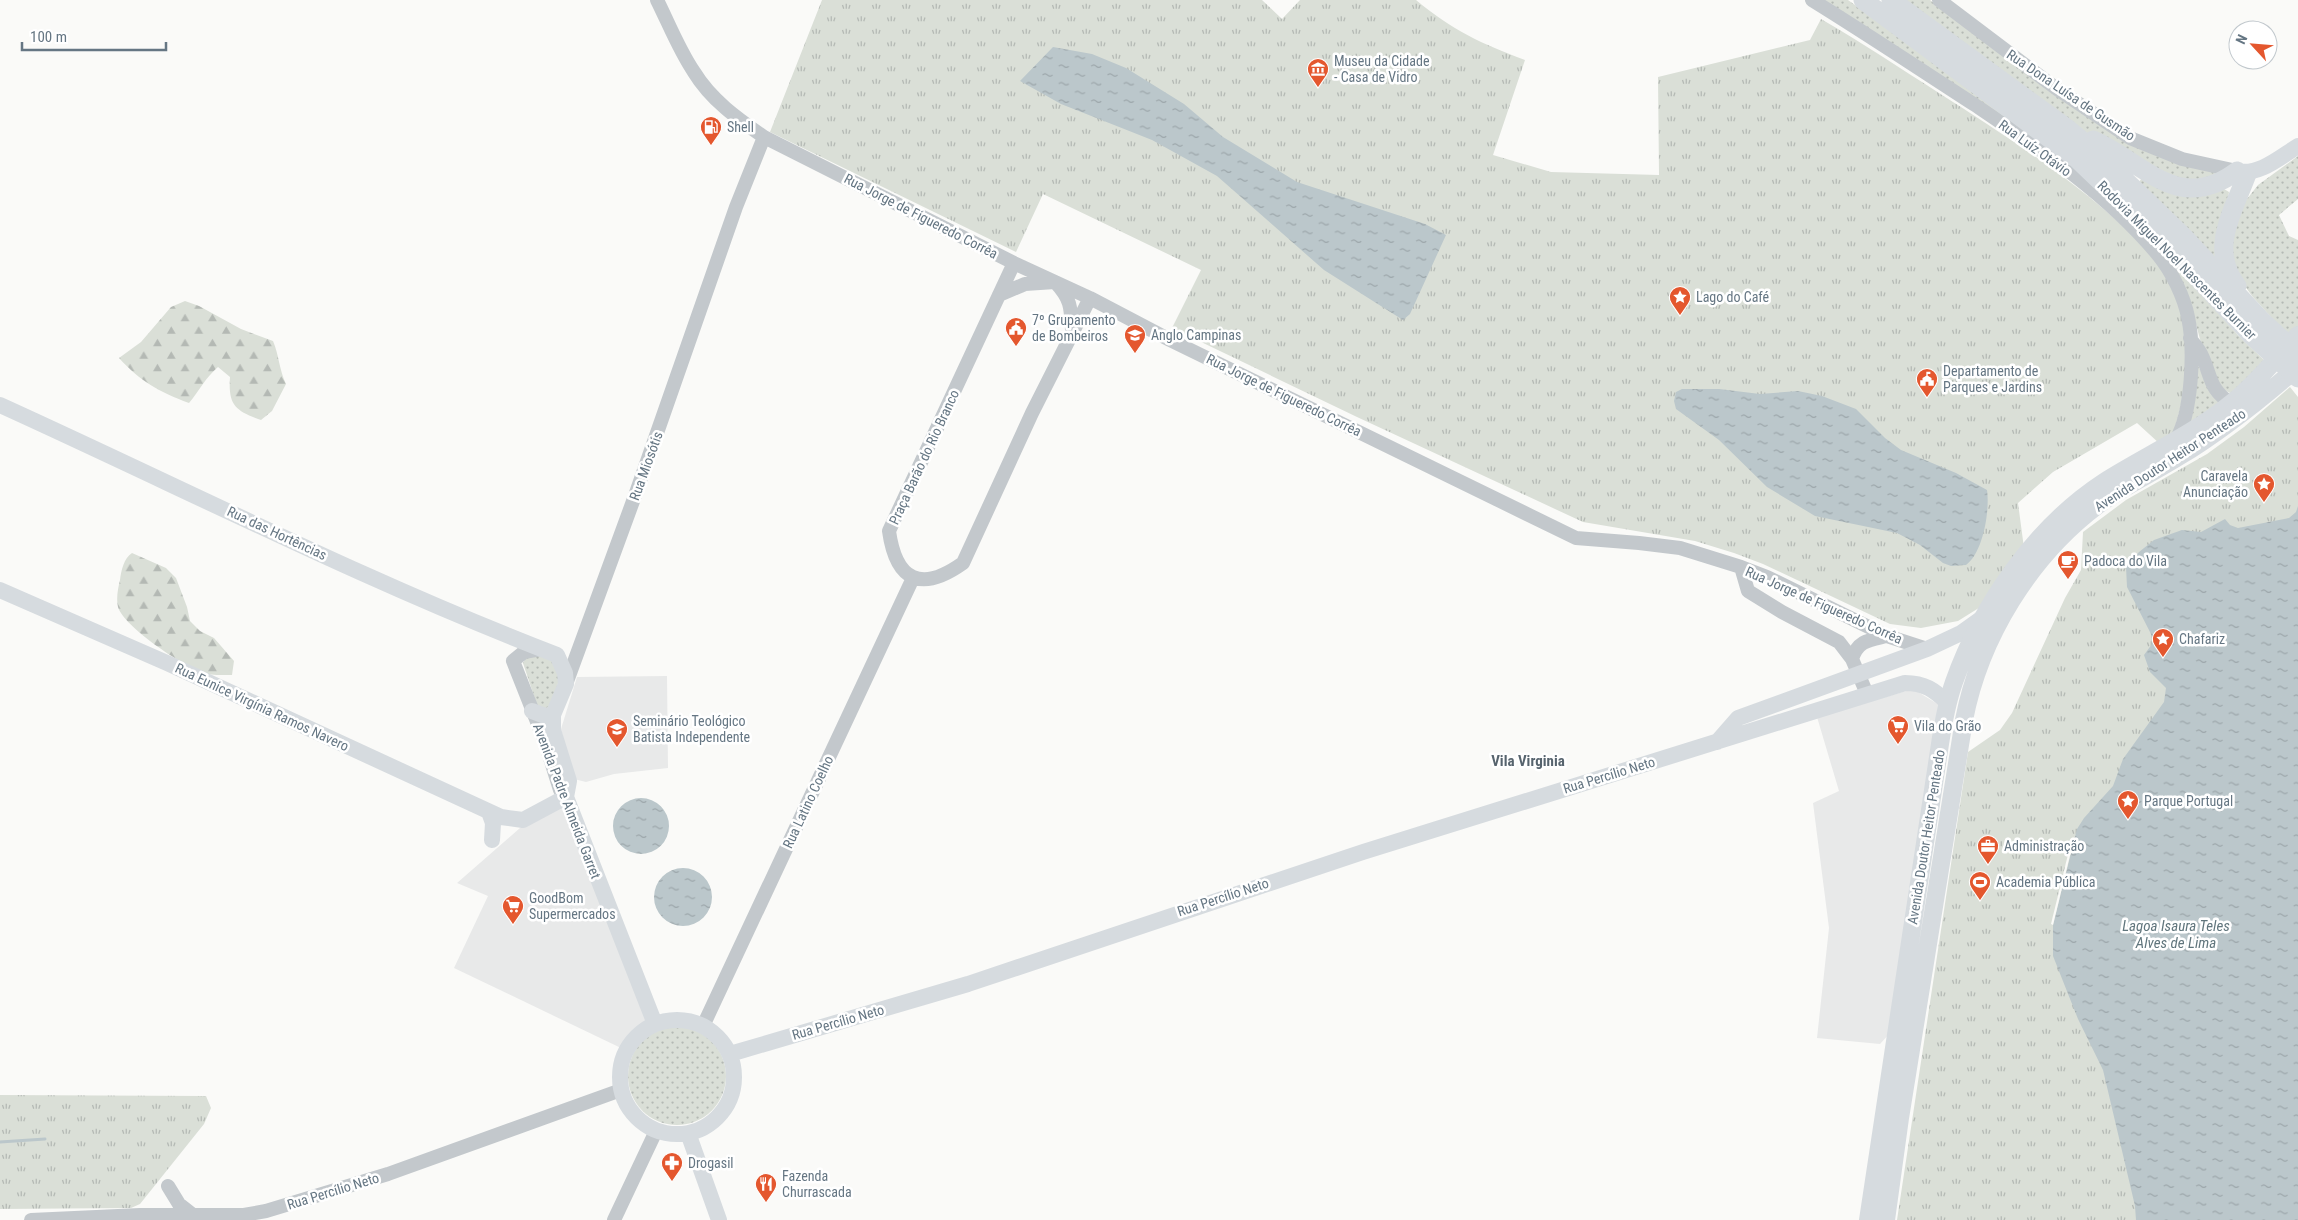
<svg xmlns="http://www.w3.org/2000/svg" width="2298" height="1220" font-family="'Roboto Condensed',sans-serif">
<defs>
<pattern id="grass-dots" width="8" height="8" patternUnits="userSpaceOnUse" patternTransform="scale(1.25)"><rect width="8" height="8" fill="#dadfd7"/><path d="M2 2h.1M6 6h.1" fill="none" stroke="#b4b9b4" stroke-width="1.8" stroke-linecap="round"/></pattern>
<pattern id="forest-firs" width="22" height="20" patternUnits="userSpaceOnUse" patternTransform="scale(1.25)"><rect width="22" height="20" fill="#dadfd7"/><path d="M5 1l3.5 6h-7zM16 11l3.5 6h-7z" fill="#b4b9b4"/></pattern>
<pattern id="park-tufts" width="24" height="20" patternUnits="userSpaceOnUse" patternTransform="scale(1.25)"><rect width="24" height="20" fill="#dadfd7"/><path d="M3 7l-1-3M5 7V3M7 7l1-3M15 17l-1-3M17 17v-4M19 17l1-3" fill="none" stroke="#b4b9b4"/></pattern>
<pattern id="water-ripples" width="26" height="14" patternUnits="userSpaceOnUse" patternTransform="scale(1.25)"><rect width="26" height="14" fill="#bbc7cb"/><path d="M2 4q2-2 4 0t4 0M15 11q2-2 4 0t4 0" fill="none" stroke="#9ca6aa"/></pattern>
</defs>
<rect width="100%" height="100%" fill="#fafaf8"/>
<!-- built -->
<path fill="#e8e9e9" d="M 667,676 L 668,768 L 614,774 L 586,782 L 574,779 L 561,729 L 577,677 Z
M 1913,689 L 1941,706 L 1891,1032 L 1880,1044 L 1817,1038 L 1829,928 L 1813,803 L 1839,791 L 1817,717 Z
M 565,803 L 652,1022 L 641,1028 L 621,1048 L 454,968 L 488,896 L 457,883 L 520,828 Z"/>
<!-- grass -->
<path fill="url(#grass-dots)" d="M 1824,0 L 1848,0 L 2066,158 Z
M 1900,0 L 1930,0 L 2078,111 L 2208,167 L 2219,175 L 2193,186 L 2071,125 Z
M 2298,156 L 2298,199 L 2279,215 L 2289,236 L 2298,240 L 2298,329 L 2288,336 L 2252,296 L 2237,275 L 2230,244 L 2243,204 L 2258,185 Z
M 2142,178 L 2224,189 L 2229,192 L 2220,256 L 2213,258 L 2139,182 Z
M 2177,266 L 2238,335 L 2266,362 L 2232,394 C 2205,383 2199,326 2189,301 C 2182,286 2175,284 2177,266 Z
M 2197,363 L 2211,393 L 2221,406 L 2187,426 Z
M 535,655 C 570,661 559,680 551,706 L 539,711 L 523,663 L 527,656 Z
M628 1076a49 49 0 1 1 98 0a49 49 0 1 1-98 0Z"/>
<!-- forest -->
<path fill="url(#forest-firs)" d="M 185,301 L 199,306 L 241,329 L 273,341 C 279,355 279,369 286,384 L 272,411 L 261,420 C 235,411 228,405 230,377 L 218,367 C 206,377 199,391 189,403 C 159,392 140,381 119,358 L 141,342 L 171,307 Z
M 132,553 L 166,568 L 176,578 L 187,607 L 190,621 L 200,631 L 214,638 L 234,661 L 232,675 C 222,675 211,676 201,672 C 182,665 124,627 118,607 C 116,599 118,588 120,580 C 121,571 124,558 132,553 Z"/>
<!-- park -->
<path fill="url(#park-tufts)" d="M 822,0 L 1262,0 L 1282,19 L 1300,0 L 1416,0 C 1452,30 1482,44 1525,60 L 1493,155 L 1551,172 L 1659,175 L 1658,77 L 1810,40 L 1821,19 C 1861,42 1900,68 1939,93 C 2004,135 2159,230 2180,305 C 2185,326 2189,363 2186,384 C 2182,402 2177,419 2173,436 L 2160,444 L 2137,423 L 2053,472 L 2018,503 L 2024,548 L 1982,606 L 1958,621 L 1921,628 L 1890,624 L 1763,564 L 1734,553 L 1695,541 L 1583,522 L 1357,417 L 1172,328 L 1201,270 L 1043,194 L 1016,252 L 770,132 Z
M 2290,387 L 2298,397 L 2298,1220 L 1897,1220 L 1968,752 L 2000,730 L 2012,713 L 2065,598 L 2081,570 L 2083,532 L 2126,500 L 2207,454 L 2244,427 Z
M 0,1095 L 206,1096 L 211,1108 L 204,1124 L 140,1204 L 131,1208 L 0,1209 Z"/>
<!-- water -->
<path fill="url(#water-ripples)" d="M 1053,47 L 1092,54 L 1126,68 L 1184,104 L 1223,137 L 1297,182 L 1425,224 L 1446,235 L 1410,314 L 1403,320 L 1324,270 L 1217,176 L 1152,140 L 1061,104 L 1020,81 Z
M 1682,389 L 1719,389 L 1760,394 L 1798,391 L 1822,396 L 1856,409 L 1885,438 L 1901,450 L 1956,473 L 1987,490 C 1990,511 1983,553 1966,565 L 1951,566 L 1943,563 L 1920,545 L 1897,533 L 1815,516 L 1767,487 L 1719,440 L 1676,409 L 1674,401 L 1676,392 Z
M 2298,506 L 2298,1220 L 2136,1220 L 2135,1206 L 2103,1070 L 2078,1019 L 2053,956 L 2053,925 L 2077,829 L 2084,818 L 2113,786 L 2123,759 L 2164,702 L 2166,688 L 2150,672 L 2144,655 L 2152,644 L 2151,634 L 2127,587 L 2126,567 L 2139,552 L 2154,540 L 2182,530 L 2201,532 L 2225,519 L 2230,525 L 2238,528 L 2289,518 L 2296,512 Z
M613 826a28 28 0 1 1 56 0a28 28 0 1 1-56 0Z
M654 897a29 29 0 1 1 58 0a29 29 0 1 1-58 0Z"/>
<!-- pier -->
<path fill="#fafaf8" d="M 2072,838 L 2074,839 L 2053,925 L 2051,924 Z"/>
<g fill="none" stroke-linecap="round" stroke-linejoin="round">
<!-- stream -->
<path stroke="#bbc7cb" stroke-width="3" d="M 0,1142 L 45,1139"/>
<!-- tertiary -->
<path stroke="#c3c8cc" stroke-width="14" d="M 657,0 C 669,24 679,50 694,72 C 711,100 738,119 764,137 L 1014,263 L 1090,298 L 1170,340 L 1576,538 L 1639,543 L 1680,548 L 1741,567 L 1767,577 L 1887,636 L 1927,649
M 1812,0 C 1867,34 1921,70 1975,105 C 2040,149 2109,195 2159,256 C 2172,272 2184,297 2188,317 C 2195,350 2192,412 2176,440
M 1939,0 L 2057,89 L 2130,138 L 2182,159 L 2237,171
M 1014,263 L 889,531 C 896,581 921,593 963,563 L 1032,413 L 1090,298
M 999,295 L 1025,284 L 1055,282 C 1071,299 1071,307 1072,330
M 2190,338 C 2193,343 2198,348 2201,354 C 2212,376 2208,389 2232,404
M 1741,567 L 1748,591 L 1782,612 L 1839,642 L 1852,659 L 1867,694
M 541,649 L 524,652 L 513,661 L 545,742 L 560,790 L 566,797
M 1852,659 C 1858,640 1870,640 1887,636
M 566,684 L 636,493 L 736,207 L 764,137
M 703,1026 L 913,578
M 168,1186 L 179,1204 L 193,1215
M 31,1220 L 140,1215 L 244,1215 L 266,1211 L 388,1174 L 621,1090
M 614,1220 L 656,1131"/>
<!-- secondary -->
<path stroke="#d6dbdf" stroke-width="16" d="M 2237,171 C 2259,176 2280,157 2298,146
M 0,405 C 185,489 367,582 557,655 L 565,673 L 566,684 L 553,715 L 553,730 L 569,781 L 566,797 L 655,1024
M 0,590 L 167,663 L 501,817 L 523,820 L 566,797
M 532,711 L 545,716 L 553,715
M 1717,742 L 1738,718 L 1927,649 L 1961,633 L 1982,618
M 489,812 L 493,823 L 492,840
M620 1077a57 57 0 1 1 114 0a57 57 0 1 1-114 0Z
M 730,1054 L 968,984 L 1363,852 L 1905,683 C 1925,683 1934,690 1948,703
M 688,1133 L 719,1220"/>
<!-- primary -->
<path stroke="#d6dbdf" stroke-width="18" d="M 1868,1220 L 1940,744 C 1943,724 1947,702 1954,682 C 1981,606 2035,527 2104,482 C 2145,456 2190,436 2229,405 C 2253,387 2277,357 2298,335
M 1886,1220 L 1900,1118 L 1964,720 C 1980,637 2030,556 2098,505 C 2124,486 2153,473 2180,456 C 2223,430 2260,400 2298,367"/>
<!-- trunk -->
<path stroke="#d6dbdf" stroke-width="19" d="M 1863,0 L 2076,158 L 2171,249 L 2251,335 L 2298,378
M 1891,0 L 2068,129 L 2097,153 L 2183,236 L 2262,321 L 2298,354
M 2093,140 C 2145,163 2178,215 2237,171
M 2237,286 C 2208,249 2234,210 2247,174"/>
</g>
<!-- icons -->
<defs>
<g id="museum-pin" transform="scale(1.125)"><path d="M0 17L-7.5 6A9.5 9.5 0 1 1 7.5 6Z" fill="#e4572e" stroke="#fff"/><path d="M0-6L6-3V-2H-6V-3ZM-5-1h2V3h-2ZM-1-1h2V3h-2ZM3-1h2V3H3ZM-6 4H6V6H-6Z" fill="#fff"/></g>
<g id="fuel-pin" transform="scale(1.125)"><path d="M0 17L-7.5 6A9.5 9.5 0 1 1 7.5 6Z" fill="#e4572e" stroke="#fff"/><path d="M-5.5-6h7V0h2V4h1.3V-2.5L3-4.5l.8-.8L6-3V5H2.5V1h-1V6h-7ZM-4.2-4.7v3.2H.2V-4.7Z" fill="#fff"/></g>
<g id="sight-pin" transform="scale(1.125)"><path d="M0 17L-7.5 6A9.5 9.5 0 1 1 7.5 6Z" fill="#e4572e" stroke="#fff"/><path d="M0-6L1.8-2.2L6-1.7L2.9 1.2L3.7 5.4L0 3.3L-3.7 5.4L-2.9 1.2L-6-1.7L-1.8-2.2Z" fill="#fff"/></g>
<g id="civic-pin" transform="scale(1.125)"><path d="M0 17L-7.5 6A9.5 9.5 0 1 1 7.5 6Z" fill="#e4572e" stroke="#fff"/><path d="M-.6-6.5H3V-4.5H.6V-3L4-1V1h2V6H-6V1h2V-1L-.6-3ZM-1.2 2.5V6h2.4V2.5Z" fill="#fff"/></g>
<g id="school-pin" transform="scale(1.125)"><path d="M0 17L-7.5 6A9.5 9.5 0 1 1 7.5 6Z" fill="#e4572e" stroke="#fff"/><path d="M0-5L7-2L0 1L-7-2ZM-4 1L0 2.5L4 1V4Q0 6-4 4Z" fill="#fff"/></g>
<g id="cafe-pin" transform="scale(1.125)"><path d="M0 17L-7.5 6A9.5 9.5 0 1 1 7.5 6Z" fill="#e4572e" stroke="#fff"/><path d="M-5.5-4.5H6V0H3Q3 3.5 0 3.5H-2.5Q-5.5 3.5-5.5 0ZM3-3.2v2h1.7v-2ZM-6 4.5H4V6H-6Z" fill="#fff"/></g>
<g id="supermarket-pin" transform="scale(1.125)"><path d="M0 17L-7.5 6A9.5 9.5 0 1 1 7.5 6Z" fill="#e4572e" stroke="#fff"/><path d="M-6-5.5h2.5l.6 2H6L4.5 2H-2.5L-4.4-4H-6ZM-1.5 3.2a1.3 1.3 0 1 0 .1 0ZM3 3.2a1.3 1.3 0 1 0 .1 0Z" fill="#fff"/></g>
<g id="office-pin" transform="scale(1.125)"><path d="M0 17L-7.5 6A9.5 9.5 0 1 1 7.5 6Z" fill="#e4572e" stroke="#fff"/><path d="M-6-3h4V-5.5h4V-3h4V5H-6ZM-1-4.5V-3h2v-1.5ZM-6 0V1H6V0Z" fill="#fff"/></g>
<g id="stadium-pin" transform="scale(1.125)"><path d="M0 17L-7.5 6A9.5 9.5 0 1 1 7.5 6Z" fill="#e4572e" stroke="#fff"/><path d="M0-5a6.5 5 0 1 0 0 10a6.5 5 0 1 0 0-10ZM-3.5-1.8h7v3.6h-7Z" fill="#fff"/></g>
<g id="pharmacy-pin" transform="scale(1.125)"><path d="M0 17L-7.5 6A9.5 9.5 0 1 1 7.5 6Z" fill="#e4572e" stroke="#fff"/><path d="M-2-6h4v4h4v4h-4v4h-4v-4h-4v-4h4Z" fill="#fff"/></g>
<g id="restaurant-pin" transform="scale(1.125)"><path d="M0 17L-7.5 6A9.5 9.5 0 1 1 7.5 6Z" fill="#e4572e" stroke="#fff"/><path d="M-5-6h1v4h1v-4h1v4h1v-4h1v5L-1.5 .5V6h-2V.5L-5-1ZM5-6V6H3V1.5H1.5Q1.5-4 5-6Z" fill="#fff"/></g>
</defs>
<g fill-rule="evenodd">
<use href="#museum-pin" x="1318" y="69"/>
<use href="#fuel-pin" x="711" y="127"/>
<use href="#sight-pin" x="1680" y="297"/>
<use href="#civic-pin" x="1016" y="328"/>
<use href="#school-pin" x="1135" y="335"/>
<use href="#civic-pin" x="1927" y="379"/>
<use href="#sight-pin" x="2264" y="484"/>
<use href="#cafe-pin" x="2068" y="561"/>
<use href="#sight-pin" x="2163" y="639"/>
<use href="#supermarket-pin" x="1898" y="726"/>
<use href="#school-pin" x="617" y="729"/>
<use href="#sight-pin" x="2128" y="801"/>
<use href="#office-pin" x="1988" y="846"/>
<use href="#stadium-pin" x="1980" y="882"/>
<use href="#supermarket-pin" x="513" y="906"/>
<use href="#pharmacy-pin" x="672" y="1163"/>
<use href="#restaurant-pin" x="766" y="1184"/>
</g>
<g text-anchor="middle" stroke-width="5" stroke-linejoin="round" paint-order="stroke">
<!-- poi labels -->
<g font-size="14" fill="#657683" stroke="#fff" text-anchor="start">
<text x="1334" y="66">Museu da Cidade<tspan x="1334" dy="16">- Casa de Vidro</tspan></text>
<text x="727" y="132">Shell</text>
<text x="1696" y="302">Lago do Café</text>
<text x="1032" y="325">7º Grupamento<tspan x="1032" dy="16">de Bombeiros</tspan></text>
<text x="1151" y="340">Anglo Campinas</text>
<text x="1943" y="376">Departamento de<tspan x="1943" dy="16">Parques e Jardins</tspan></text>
<text x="2248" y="481" text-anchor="end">Caravela<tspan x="2248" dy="16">Anunciação</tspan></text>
<text x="2084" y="566">Padoca do Vila</text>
<text x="2179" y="644">Chafariz</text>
<text x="633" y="726">Seminário Teológico<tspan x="633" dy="16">Batista Independente</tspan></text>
<text x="1914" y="731">Vila do Grão</text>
<text x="2144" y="806">Parque Portugal</text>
<text x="2004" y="851">Administração</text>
<text x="1996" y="887">Academia Pública</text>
<text x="529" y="903">GoodBom<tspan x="529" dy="16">Supermercados</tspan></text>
<text x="688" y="1168">Drogasil</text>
<text x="782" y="1181">Fazenda<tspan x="782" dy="16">Churrascada</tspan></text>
</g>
<!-- street labels -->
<g font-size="14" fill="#657683" stroke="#fff">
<text transform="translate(2071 95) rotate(34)" y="5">Rua Dona Luísa de Gusmão</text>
<text transform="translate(2035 148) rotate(36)" y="5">Rua Luíz Otávio</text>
<text transform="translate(921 216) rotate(27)" y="5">Rua Jorge de Figueredo Corrêa</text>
<text transform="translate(2177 260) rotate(45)" y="5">Rodovia Miguel Noel Nascentes Burnier</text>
<text transform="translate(1284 395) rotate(26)" y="5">Rua Jorge de Figueredo Corrêa</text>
<text transform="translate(924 457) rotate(-65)" y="5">Praça Barão do Rio Branco</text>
<text transform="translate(2170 460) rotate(-33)" y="5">Avenida Doutor Heitor Penteado</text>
<text transform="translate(646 466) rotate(-70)" y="5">Rua Miosótis</text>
<text transform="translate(277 533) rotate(25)" y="5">Rua das Hortências</text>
<text transform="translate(1824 605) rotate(24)" y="5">Rua Jorge de Figueredo Corrêa</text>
<text transform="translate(262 707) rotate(25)" y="5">Rua Eunice Virgínia Ramos Navero</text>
<text transform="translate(1609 775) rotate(-17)" y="5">Rua Percílio Neto</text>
<text transform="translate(567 801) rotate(69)" y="5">Avenida Padre Almeida Garret</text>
<text transform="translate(808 802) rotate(-65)" y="5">Rua Latino Coelho</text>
<text transform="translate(1926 837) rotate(-81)" y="5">Avenida Doutor Heitor Penteado</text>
<text transform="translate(1223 897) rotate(-18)" y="5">Rua Percílio Neto</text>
<text transform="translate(838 1022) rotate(-16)" y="5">Rua Percílio Neto</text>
<text transform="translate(333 1191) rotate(-17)" y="5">Rua Percílio Neto</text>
</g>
<!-- neighbourhood labels -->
<g font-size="15" font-weight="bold" fill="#57646e" stroke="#fff">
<text x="1528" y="766">Vila Virginia</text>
</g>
<!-- water labels -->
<g font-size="15" font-style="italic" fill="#60757c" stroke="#fff">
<text x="2176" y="931">Lagoa Isaura Teles<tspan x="2176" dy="17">Alves de Lima</tspan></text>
</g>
</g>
<!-- north arrow -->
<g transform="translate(2253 45) rotate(296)"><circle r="24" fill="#ffffff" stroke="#c1c8cd"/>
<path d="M0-4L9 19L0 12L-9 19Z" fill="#e4572e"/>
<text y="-8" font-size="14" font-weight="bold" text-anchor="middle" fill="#657683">N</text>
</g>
<!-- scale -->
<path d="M22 42v8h144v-8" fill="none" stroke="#657683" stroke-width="2.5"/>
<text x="30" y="42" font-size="15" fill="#657683" stroke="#ffffff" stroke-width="4" paint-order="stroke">100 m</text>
</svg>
